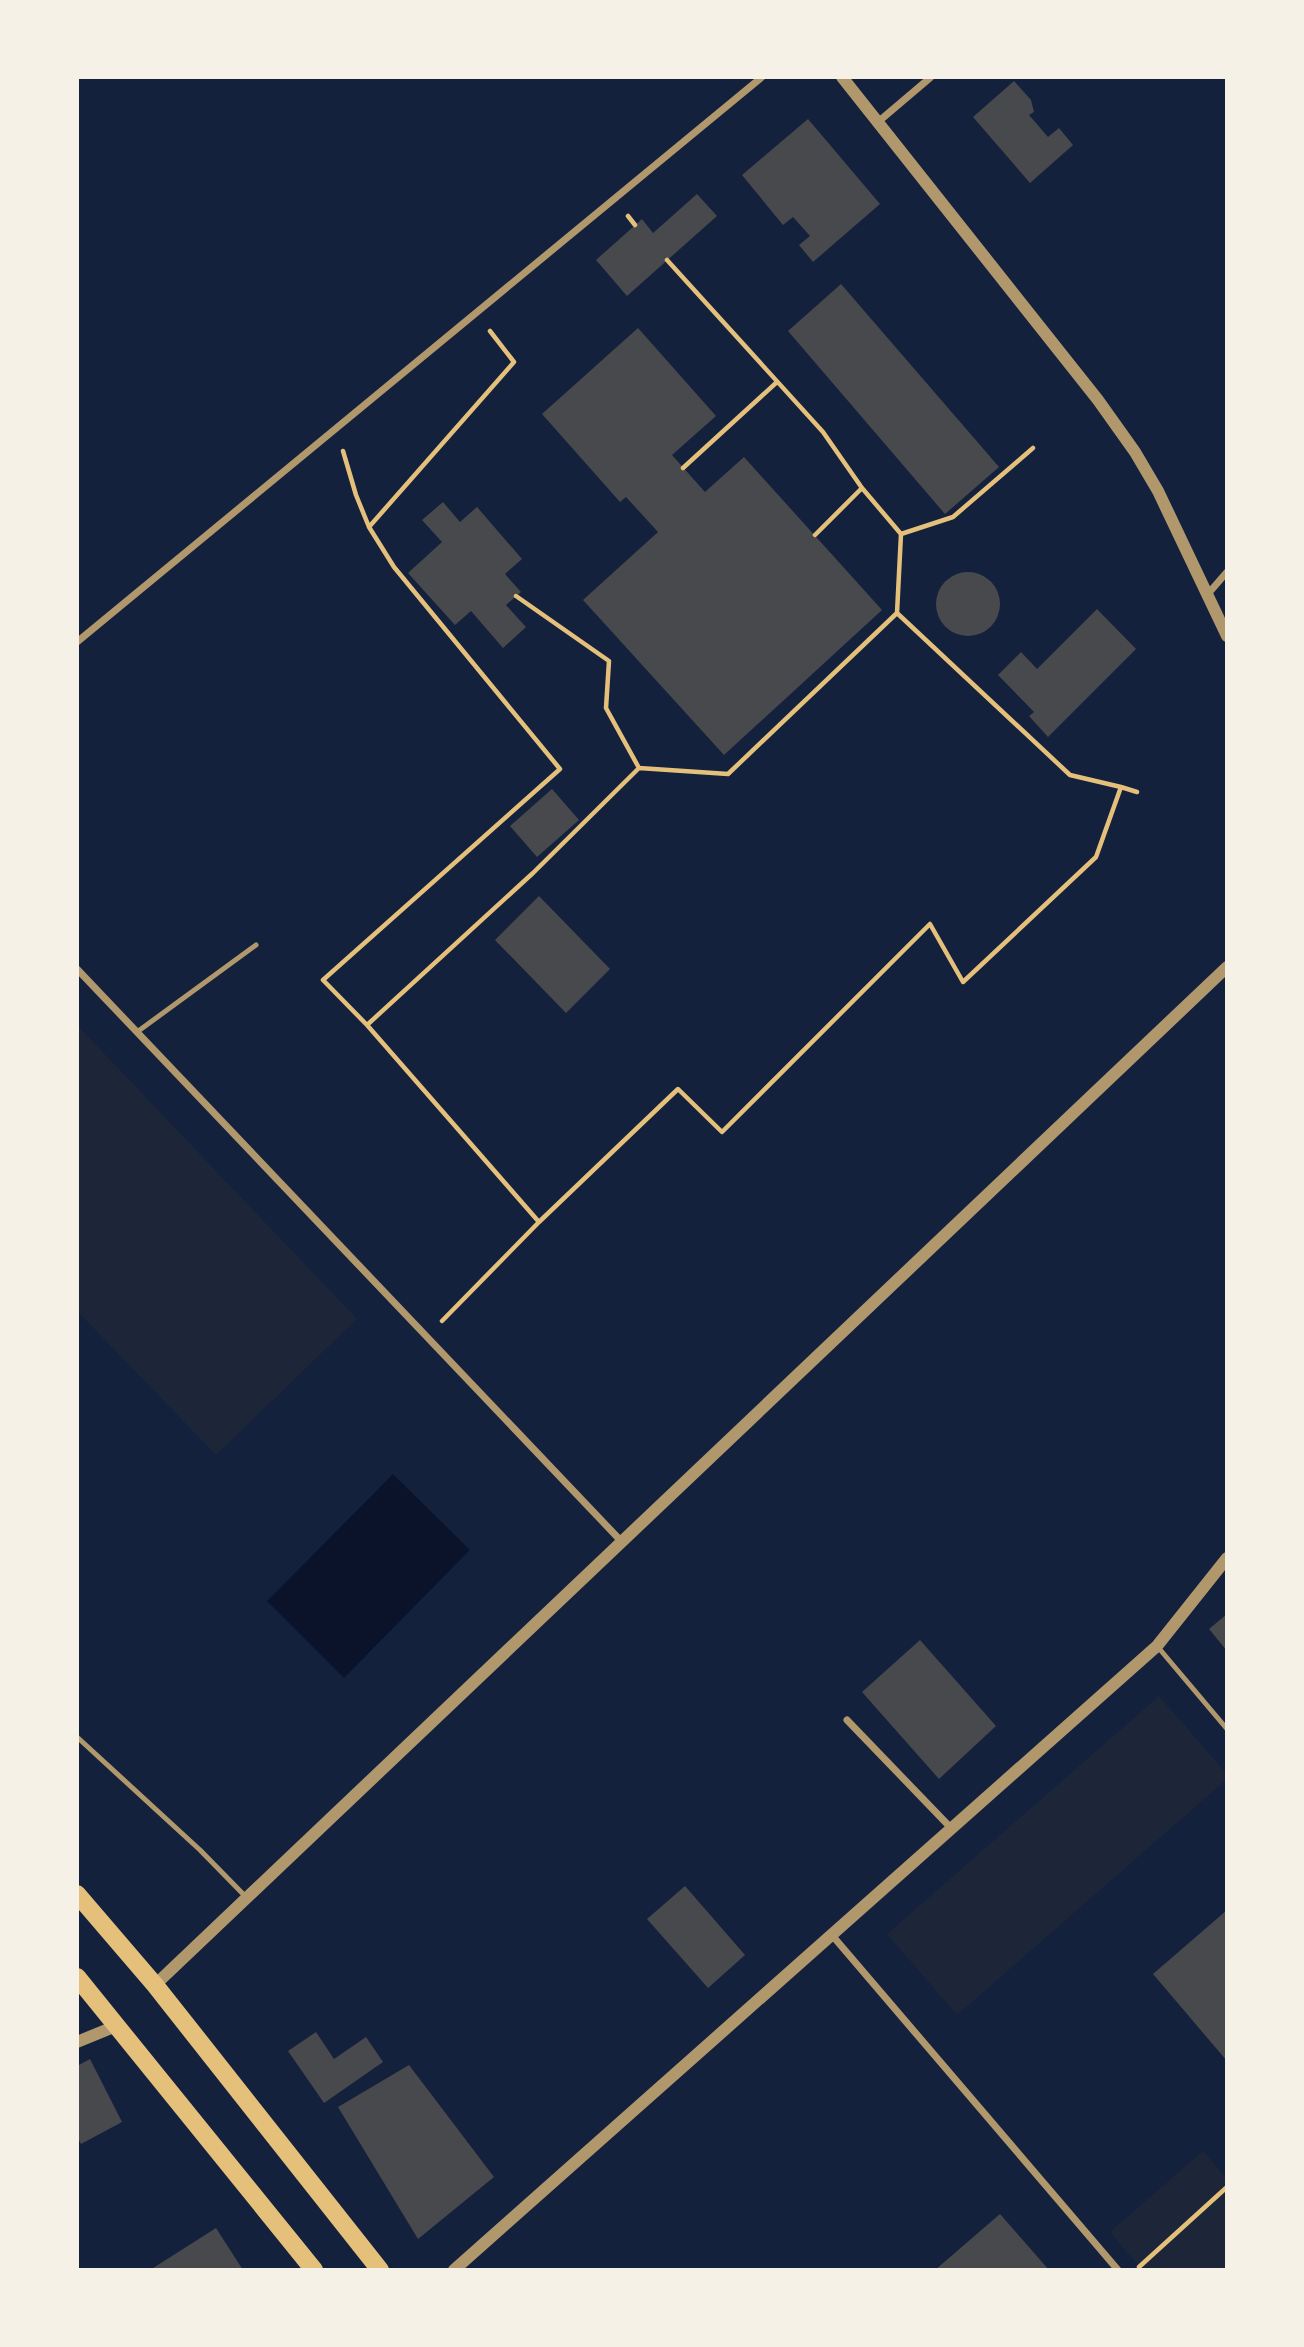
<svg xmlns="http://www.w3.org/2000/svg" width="1304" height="2347" font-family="'Times New Roman',serif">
<rect width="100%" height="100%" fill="#14213d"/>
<!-- green -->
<path fill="#1d2539" d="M 77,1025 L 357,1319 L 216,1455 L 77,1311 Z
M 1159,1696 L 1227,1774 L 1227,1779 L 957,2015 L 887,1934 Z
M 1203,2151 L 1227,2179 L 1227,2270 L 1142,2270 L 1110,2232 Z"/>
<!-- water -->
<path fill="#0b132b" d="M 393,1474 L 470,1550 L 344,1678 L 267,1601 Z"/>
<!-- building -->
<path fill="#48494c" d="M 1014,81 L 1031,100 L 1034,112 L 1029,115 L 1048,137 L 1059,128 L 1073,145 L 1030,183 L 973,117 Z
M 808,119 L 880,204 L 813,262 L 799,245 L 810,236 L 793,217 L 783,225 L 742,175 Z
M 697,194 L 717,216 L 627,296 L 596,260 L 642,219 L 653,233 Z
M 841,284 L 999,467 L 945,514 L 788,331 Z
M 638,328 L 716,416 L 672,455 L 705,492 L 744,457 L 882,610 L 724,755 L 583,600 L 658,532 L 626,497 L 620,502 L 542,414 Z
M 443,502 L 460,522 L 477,507 L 522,559 L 505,574 L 521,592 L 506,605 L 526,627 L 503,648 L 471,611 L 455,625 L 408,573 L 442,542 L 422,520 Z
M936 604a32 32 0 1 1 64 0a32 32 0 1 1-64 0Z
M 1097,609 L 1136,649 L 1048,737 L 1029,716 L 1034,712 L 998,675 L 1021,652 L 1037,669 Z
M 552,789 L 579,820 L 537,857 L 510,826 Z
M 539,896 L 610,969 L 566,1013 L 495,940 Z
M 1227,1614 L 1227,1651 L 1209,1629 Z
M 920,1640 L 996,1726 L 939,1779 L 862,1692 Z
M 685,1886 L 745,1955 L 708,1988 L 647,1919 Z
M 1227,1910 L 1227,2061 L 1153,1974 Z
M 316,2032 L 334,2059 L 366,2037 L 383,2062 L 324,2103 L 288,2051 Z
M 90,2059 L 122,2122 L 81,2144 L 77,2136 L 77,2066 Z
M 409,2065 L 494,2177 L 418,2239 L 338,2107 Z
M 1000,2214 L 1049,2270 L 935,2270 Z
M 216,2228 L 243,2270 L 150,2270 Z"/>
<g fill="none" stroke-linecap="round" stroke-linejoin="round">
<!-- path -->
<path stroke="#e5c07b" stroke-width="4.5" d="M 628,216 L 635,225
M 343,451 L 356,495 L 369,527 L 394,567 L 560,769 L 323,980 L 367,1025 L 539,1222
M 683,468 L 777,382
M 369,527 L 514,362 L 490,331
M 901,534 L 953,517 L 1033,448
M 815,535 L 862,488
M 516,596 L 609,661 L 606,708 L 639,768
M 1121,787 L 1137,792
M 367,1025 L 533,873 L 639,768 L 728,774 L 897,613
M 442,1321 L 539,1222 L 678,1089 L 722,1132 L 930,924 L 963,982 L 1096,857 L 1121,787 L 1070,775 L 897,613 L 901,534 L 862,488 L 823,432 L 667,260
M 1139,2267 L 1227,2187"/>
<!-- service -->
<path stroke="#b1986c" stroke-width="5" d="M 137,1032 L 256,945
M 1157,1646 L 1227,1729
M 77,1737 L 200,1850 L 247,1898"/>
<!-- minor -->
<path stroke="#b1986c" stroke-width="7" d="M 878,122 L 931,77
M 1207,595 L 1227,572
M 77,642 L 762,77
M 77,969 L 622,1542
M 847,1720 L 951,1828
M 831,1934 L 1118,2270"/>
<!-- tertiary -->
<path stroke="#b1986c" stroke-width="12" d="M 842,77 L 1098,400 L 1135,452 L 1158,491 L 1227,636
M 155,1985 L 1227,967
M 77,2042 L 116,2026
M 454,2270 L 1157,1646 L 1227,1558"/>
<!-- primary -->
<path stroke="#e5c07b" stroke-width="18" d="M 77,1894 L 155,1985 L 380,2270
M 77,1977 L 314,2270"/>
</g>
<!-- border -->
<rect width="1304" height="2347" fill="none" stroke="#f6f1e7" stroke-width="158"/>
</svg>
